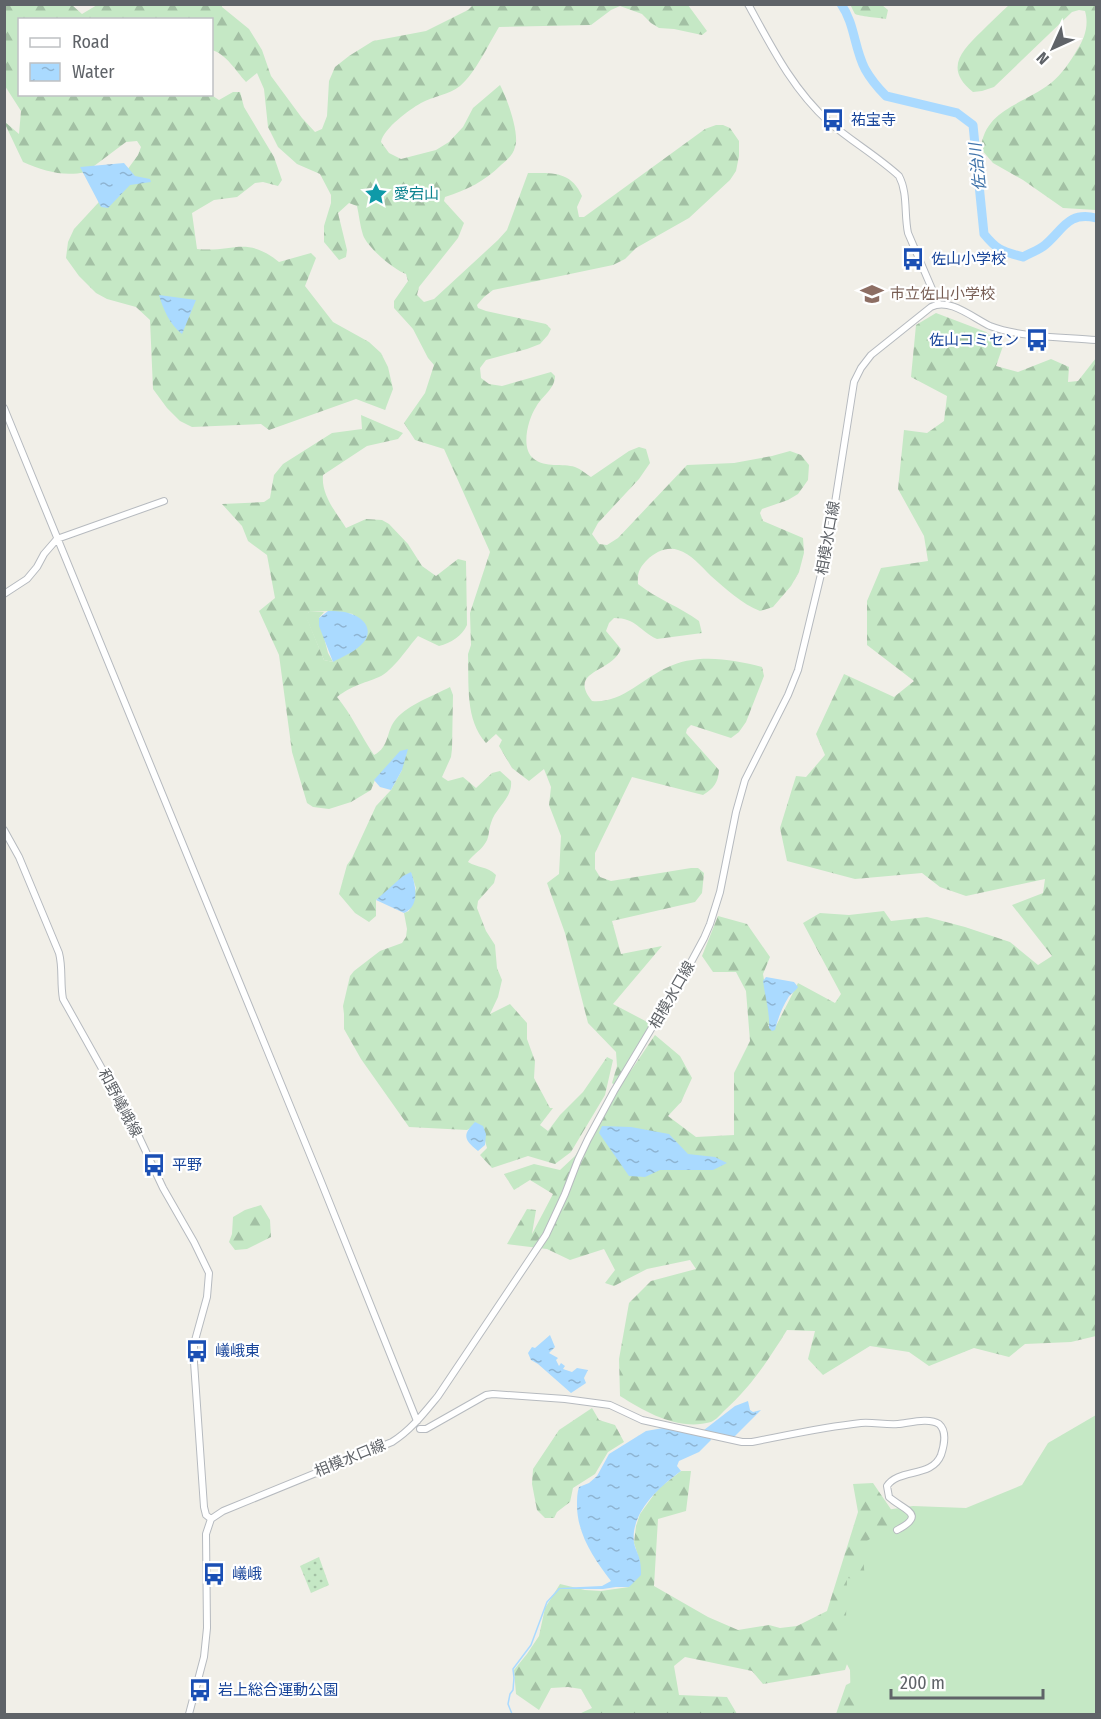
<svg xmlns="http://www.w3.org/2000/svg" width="1101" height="1719" font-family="'Fira Sans Condensed','Noto Sans JP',sans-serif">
<defs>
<pattern id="forest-firs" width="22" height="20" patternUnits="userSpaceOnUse" patternTransform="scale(1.5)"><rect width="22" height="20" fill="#c5e8c5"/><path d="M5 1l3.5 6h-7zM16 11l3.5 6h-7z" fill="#a3c0a4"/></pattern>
<pattern id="park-dots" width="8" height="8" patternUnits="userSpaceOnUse" patternTransform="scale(1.5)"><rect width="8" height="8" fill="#c5e8c5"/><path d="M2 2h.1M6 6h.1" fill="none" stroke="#a3c0a4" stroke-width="1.8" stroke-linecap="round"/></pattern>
<pattern id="water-ripples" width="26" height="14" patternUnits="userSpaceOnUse" patternTransform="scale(1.5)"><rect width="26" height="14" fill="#aadaff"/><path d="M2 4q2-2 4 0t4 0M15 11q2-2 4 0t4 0" fill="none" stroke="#8eb4d2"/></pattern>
</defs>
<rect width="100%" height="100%" fill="#f1efe8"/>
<!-- grass -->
<path fill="#c5e8c5" d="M 309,612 L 324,612 L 319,618 L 328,653 L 333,662 L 324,660 L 305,615 Z
M 1096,1415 L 1096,1714 L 851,1714 L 850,1670 L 830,1632 L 839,1590 L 858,1544 L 886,1510 L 913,1506 L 966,1508 L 1022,1485 L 1048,1443 Z"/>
<!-- forest -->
<path fill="url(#forest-firs)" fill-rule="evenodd" d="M 5,5 L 72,5 L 82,14 L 97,5 L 222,5 L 222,7 L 249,29 L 262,50 L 271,76 L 302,118 L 315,132 L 322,129 L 327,116 L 329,81 L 335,67 L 349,56 L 373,41 L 426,31 L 468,10 L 473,5 L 688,5 L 707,31 L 702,35 L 674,29 L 659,28 L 651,23 L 642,14 L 620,6 L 611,10 L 591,25 L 499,27 C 488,45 476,72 460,86 C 449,95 433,96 421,103 C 409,110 384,128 381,142 L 389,153 L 401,159 L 436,150 L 449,142 L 463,127 L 473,108 L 500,85 C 507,98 520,134 515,147 C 513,155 507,160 501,165 C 485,181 467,190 445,197 L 444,201 L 464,223 L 458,238 L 419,287 L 417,295 L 424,302 L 434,299 L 498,240 L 507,230 L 528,173 C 553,173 571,171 582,196 L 577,207 L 579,217 L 584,217 L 705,129 L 716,125 L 723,125 L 730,128 L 739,141 L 739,156 L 736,171 L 730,180 L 689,218 L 636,248 L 625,259 L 613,265 L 493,290 L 484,297 L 477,305 L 478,308 L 486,311 L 546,324 L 551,329 L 548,335 L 540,344 L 527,349 L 486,360 L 480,368 L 481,378 L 489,384 L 502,386 L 551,372 L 555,376 C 555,389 542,396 536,407 C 528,419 520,449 534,459 C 545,468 563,463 575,467 C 581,469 586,474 591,477 L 629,451 L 639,447 L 646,449 L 650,463 L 639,479 L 598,523 L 592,534 L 599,544 L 607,545 L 618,538 L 687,465 L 734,463 L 772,456 L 790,451 L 801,455 L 809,465 L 808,480 L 798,494 L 788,500 L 762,509 L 760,513 L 763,521 L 803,538 L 804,553 L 799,572 L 791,586 L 773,607 L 760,611 C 742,604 726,589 711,576 C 701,566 691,554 678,550 C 668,546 655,552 648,559 C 640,567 637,572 638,584 C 657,599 680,607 699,621 L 702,633 L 657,639 C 639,631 637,618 614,618 L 609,623 L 606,631 L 621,649 C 612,673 567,670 592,701 C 621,704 642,679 666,668 C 696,653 731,659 762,667 L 764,676 L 746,722 L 739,732 L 731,738 L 691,725 L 687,729 L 686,733 L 719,770 C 718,783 714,788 703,795 L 632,777 L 595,853 L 595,869 L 600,877 L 611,881 L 691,868 L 698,868 L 704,873 L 702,893 L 695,902 L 612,921 L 621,954 L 662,946 L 613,1004 L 653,1025 L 630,1072 L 655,1035 L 680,1056 L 692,1078 L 681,1102 L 668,1116 L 696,1137 L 734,1135 L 734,1073 L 750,1041 L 746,991 L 736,972 L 713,972 L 702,956 L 718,916 L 747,924 L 770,957 L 763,974 L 771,1021 L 768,1026 L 775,1028 L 798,983 L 835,1003 L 841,994 L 803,923 L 820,913 L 849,915 L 884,911 L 891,921 L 927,917 L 965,927 L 1010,942 L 1038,965 L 1052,956 L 1012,905 L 1043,893 L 1045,879 L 966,896 L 940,887 L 922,873 L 855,879 L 787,861 L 780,828 L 796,776 L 806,777 L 825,755 L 816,734 L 844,674 L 894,697 L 914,681 L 867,645 L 867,601 L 881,568 L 928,561 L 924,536 L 898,489 L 904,430 L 927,433 L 944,421 L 947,396 L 911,377 L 916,325 L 936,313 L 986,332 L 1003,346 L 996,366 L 1018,372 L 1051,359 L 1069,367 L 1068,382 L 1078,381 L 1096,358 L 1096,1336 L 1071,1342 L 1025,1344 L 1009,1357 L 974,1348 L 929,1366 L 909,1352 L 870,1346 L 823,1375 L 808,1359 L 815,1331 L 787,1330 C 769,1359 751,1387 725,1410 C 721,1414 716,1420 711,1422 C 679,1431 647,1413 620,1396 L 619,1359 L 629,1303 L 651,1281 L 696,1269 L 690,1260 L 647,1269 L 614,1286 L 605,1283 L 615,1270 L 604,1249 L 570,1260 L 547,1249 L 507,1244 L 527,1209 L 536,1210 L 532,1234 L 553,1194 L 530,1180 L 514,1190 L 504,1174 L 534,1164 L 560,1170 L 575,1156 L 619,1089 L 612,1083 L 617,1066 L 616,1052 L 588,1023 L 565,933 L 547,883 L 559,874 L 561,836 L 549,805 L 551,787 L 544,769 L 529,781 L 512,768 L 499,746 L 502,740 L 496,734 L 486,743 C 465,720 469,684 468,654 L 471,645 L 470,613 L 490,552 L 444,449 L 415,440 L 404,423 L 425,393 L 434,365 L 428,358 L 413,329 L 394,308 L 394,301 L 408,281 L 406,274 C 394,270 367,247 363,235 C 360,226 359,215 357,206 L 349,203 L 338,213 L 347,250 L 346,257 L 339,260 L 324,242 L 324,226 L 331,203 L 331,195 L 320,174 L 297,164 L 278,147 L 268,127 L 264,89 L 257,73 L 246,82 C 236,71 226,54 212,50 L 212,20 L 20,20 L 20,94 L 212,94 L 212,88 L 213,96 L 219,100 L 233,92 L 240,92 L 244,107 L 274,157 L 282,180 L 278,186 L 263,182 L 255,183 L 237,197 L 214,200 L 192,213 L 197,249 C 233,253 246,235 279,262 L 311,253 L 316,258 L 305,286 L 333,322 L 369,342 L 381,353 L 388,367 L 393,389 L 385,410 L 356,399 L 269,430 L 261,424 L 192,427 L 180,421 L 167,408 L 153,389 L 150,320 L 136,307 L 107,299 L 96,293 L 79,276 L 66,258 L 68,242 L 74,229 L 122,177 L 138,155 L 141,147 L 137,141 L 126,142 L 86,172 C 63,177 44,171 23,162 L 5,124 L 5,122 L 19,134 L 21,111 L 5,86 Z
M 850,5 L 882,5 L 888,10 L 886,19 C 880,18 858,16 855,14 C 853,11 852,7 850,5 Z
M 1009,5 L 1096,5 L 1096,210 L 1063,208 L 1023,180 L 993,163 L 981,149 C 984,109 1025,104 1051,83 C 1062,74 1070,62 1077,50 C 1085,38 1089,25 1085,11 L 1079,10 L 1072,12 L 994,87 L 982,91 L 973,92 C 944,69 961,51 982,31 C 991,22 1000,13 1009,5 Z
M 361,415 L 403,433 L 398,439 L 367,446 L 323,475 C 321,495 336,512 346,528 L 366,519 L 382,520 L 389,524 L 408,544 L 422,566 L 436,576 L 458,559 L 466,561 L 467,625 C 462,636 451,643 439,646 L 418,636 C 408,647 393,671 379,677 C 362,684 353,685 337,697 C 352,715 361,736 374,755 C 390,747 386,730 396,719 C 409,704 433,696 450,687 L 453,695 L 452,749 L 451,757 L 442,777 L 448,781 L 463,777 L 476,788 L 492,773 L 500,771 L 511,781 C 513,798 495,808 491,823 C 488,831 490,838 484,845 C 479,852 472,855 468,862 C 478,868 487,866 496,875 L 494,883 L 478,901 L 477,908 L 486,931 L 495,945 L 497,968 L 502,980 L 498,997 L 490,1014 L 510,1004 L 527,1023 L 527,1039 L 535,1061 L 534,1078 L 550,1108 L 553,1108 L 540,1125 L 548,1131 L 560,1115 L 583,1092 L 607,1057 L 613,1060 L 605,1095 L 571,1152 L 555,1164 L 528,1156 L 492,1168 L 480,1155 L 487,1148 L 482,1130 L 474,1126 L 467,1130 L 409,1127 L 361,1059 L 344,1029 L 344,1014 L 343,1006 L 350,976 L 354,971 L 380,951 L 402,943 L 406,937 L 407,929 L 404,913 L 409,911 L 416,888 L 411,873 L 376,900 L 376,916 L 369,922 L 355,913 L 339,894 L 347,865 L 352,858 L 376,806 L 391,790 L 402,770 L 375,780 L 371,790 L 351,802 L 329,809 L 313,807 L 307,803 L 292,752 L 279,655 L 259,611 L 275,598 L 267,555 L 248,541 L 242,526 L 222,504 L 264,502 L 270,498 L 274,475 L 283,464 L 332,433 L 362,429 ZM 328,611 L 353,614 L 333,662 L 324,660 L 306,616 L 309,612 Z
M 261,1205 L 270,1220 L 271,1237 L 247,1249 L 235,1250 L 229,1242 L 232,1234 L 233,1217 L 245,1210 Z
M 592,1408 L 599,1420 L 615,1425 L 624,1442 L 608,1452 L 595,1474 L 573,1488 L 570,1502 L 557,1512 L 554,1518 L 545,1518 L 537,1510 L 532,1484 L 533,1469 L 559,1430 Z
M 681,1471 L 691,1471 L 686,1511 L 658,1519 L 654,1586 L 708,1617 L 738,1630 L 769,1625 L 780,1628 L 797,1626 L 827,1611 L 858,1512 L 853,1484 L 873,1483 L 899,1521 L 862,1544 L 865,1580 L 847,1578 L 846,1619 L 836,1632 L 849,1658 L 845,1670 L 763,1684 L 752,1671 L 685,1657 L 674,1666 L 679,1695 L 727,1697 L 737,1714 L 579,1714 L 592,1708 L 581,1689 L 568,1687 L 551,1688 L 539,1710 L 516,1694 L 514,1670 L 527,1654 L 539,1636 L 545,1608 L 560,1584 L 585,1590 L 601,1591 L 629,1587 L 640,1562 L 634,1543 L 636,1526 L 640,1514 L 658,1489 Z
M 854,1681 L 864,1714 L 836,1714 L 846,1685 Z"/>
<!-- park -->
<path fill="url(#park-dots)" d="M 319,1557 L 329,1585 L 311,1593 L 300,1566 Z"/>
<!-- water -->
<path fill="url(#water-ripples)" d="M 124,163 L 135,176 L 150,179 L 151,182 L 130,185 L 108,208 L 101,207 L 80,167 Z
M 159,295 L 196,300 L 182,334 C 170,325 163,309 159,295 Z
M 328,611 C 336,611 344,611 351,614 C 367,619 374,633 361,645 C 354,652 342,657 333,662 L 319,626 L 319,618 Z
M 408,749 L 402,770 L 391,790 L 380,787 L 374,780 L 400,751 Z
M 411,872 C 416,886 420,906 404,913 L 376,900 L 403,876 Z
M 766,977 L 794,982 L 798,987 C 795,992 790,994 788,998 C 782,1008 778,1018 775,1030 L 772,1031 L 769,1028 C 770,1012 765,997 763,981 Z
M 475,1122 L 483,1126 L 486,1134 L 485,1145 L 478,1151 C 464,1140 462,1135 475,1122 Z
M 602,1126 L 631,1127 L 669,1134 L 688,1154 L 715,1157 L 727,1163 L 713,1170 L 660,1170 L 645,1177 L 629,1176 L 599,1133 Z
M 550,1335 L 555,1347 L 549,1353 L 558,1358 L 556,1360 L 559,1366 L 561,1363 L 565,1366 L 563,1369 L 572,1372 L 577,1368 L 588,1370 L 584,1378 L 586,1383 L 571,1393 L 538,1364 L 531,1360 L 528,1353 L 532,1347 L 535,1348 Z
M 748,1401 L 750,1410 L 753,1412 L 761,1410 L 733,1438 L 704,1430 L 735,1406 Z
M 669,1427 L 710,1437 L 711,1440 L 699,1452 L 679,1461 L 677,1466 L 681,1471 C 659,1487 630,1513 634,1543 C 635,1549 639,1555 640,1561 C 641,1566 641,1571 641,1575 L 629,1587 L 616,1587 L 603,1589 L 559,1589 L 558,1588 L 602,1586 L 611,1581 C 594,1559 577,1534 577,1505 C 577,1499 577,1493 579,1487 L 589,1483 L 597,1476 L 609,1454 L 646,1431 Z"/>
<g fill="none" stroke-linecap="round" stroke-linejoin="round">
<!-- stream -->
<path stroke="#aadaff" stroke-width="1.5" d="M 512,1714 L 508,1704 L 510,1694 L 513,1690 L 514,1678 L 513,1669 L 531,1645 L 547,1602 L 559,1589"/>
<!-- river -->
<path stroke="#aadaff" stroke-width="9" d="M 841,4 C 855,24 854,48 865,69 C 870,78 878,88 886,96 L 957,113 L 973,125 L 984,234 C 998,251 1002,251 1023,257 C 1030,253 1039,250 1045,245 C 1063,230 1068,211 1096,218"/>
<!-- secondary casing -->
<g stroke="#b6babf" stroke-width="8">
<path id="secondary" d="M 748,4 C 771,46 793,90 829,122 C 851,141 877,156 899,176 C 908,193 904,214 908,233 L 938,303
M 4,408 L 320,1179 L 417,1421
M 4,594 L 27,579 L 37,567 L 44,554 L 57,539 L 164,501
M 4,830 L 19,857 L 59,953 C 63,968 60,983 63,999 L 133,1124 L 163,1188 L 194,1242 L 209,1273 L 207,1297 L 194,1344 L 194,1362 L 204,1507 L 206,1515 L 211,1519
M 420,1429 L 426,1429 L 486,1395 L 493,1394 L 565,1399 L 610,1405 L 642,1420 L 742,1442 L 752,1442 C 788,1435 824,1427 861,1423 C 873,1422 886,1425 898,1424 C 909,1423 929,1417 939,1424 C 947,1431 944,1446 941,1455 C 932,1478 899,1468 887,1486 L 889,1497 C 903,1510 928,1514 897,1530
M 189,1714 L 204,1657 L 207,1628 L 206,1534 L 211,1519 L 223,1511 L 392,1442 C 411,1430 424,1413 438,1396 L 546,1235 L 565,1194 L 578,1160 L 588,1139 L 614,1091 L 690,964 L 704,938 L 710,924 L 720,892 L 736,812 L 745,780 L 788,695 L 798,670 L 829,541 L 854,382 L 861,368 L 871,355 L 931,307 C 949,297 973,318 990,326 C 1021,338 1064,337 1096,340"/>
</g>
<!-- secondary -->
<use href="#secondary" stroke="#fff" stroke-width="6"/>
</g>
<!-- icons -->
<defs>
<g id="bus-bare" transform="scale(1.8)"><path d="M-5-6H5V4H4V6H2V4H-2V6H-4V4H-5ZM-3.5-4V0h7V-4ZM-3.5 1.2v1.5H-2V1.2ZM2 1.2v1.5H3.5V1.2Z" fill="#1a4fb4" stroke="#fff" stroke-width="2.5" paint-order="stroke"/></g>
<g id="sight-bare" transform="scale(1.8)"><path d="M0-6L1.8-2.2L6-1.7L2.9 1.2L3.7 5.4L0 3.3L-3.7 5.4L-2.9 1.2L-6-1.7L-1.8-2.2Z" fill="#0f9aa8" stroke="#fff" stroke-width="2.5" paint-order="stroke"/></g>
<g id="school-bare" transform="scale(1.8)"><path d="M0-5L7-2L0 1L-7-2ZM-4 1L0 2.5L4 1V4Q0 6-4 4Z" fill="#8d6e63" stroke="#fff" stroke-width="2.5" paint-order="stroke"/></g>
</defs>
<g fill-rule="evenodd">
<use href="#bus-bare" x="833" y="120"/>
<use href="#sight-bare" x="376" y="194"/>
<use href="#bus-bare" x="913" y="259"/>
<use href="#school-bare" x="872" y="294"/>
<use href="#bus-bare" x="1037" y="340"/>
<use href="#bus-bare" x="154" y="1165"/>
<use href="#bus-bare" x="197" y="1351"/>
<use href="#bus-bare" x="214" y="1574"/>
<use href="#bus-bare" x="200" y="1690"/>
</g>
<g text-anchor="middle" stroke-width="4.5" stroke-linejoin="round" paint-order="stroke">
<!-- transit labels -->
<g font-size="15" fill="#164399" stroke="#fff" text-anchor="start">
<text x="851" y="125">祐宝寺</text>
<text x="931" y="264">佐山小学校</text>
<text x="1019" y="345" text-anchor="end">佐山コミセン</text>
<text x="172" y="1170">平野</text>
<text x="215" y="1356">嶬峨東</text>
<text x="232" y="1579">嶬峨</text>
<text x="218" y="1695">岩上総合運動公園</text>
</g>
<!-- culture labels -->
<g font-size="15" fill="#0d838f" stroke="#fff" text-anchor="start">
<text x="394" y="199">愛宕山</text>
</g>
<!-- education labels -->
<g font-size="15" fill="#785e54" stroke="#fff" text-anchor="start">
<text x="890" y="299">市立佐山小学校</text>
</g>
<!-- street labels -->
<g font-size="15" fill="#5f6368" stroke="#fff">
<text transform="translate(828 538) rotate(-80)" y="5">相模水口線</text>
<text transform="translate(672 995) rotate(-60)" y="5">相模水口線</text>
<text transform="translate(120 1103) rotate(62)" y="5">和野嶬峨線</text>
<text transform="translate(350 1458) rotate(-22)" y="5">相模水口線</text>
</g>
<!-- water labels -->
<g font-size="16" font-style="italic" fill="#4174aa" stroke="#fff">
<text transform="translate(977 167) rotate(-96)" y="6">佐治川</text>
</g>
</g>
<!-- border -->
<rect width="1101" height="1719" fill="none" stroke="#5f6368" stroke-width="12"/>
<!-- legend -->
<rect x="18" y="18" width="195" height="78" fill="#ffffff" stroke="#bfc1c3" stroke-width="1.5"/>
<rect x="30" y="38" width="30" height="9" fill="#ffffff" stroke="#bfc1c3" stroke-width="1.5"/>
<text x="72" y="48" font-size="18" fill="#5f6368">Road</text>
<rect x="30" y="63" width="30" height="18" fill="url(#water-ripples)" stroke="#bfc1c3" stroke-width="1.5"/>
<text x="72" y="78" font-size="18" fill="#5f6368">Water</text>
<!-- north arrow -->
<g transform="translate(1053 48) rotate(225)" stroke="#ffffff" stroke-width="4.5" paint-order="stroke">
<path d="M0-4.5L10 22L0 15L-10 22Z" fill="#5f6368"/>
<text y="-9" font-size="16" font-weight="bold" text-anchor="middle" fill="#5f6368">N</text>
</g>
<!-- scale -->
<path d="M891 1689v9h152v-9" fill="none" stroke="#5f6368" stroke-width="3"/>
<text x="900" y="1689" font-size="18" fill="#5f6368" stroke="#ffffff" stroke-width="4.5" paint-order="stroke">200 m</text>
</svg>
